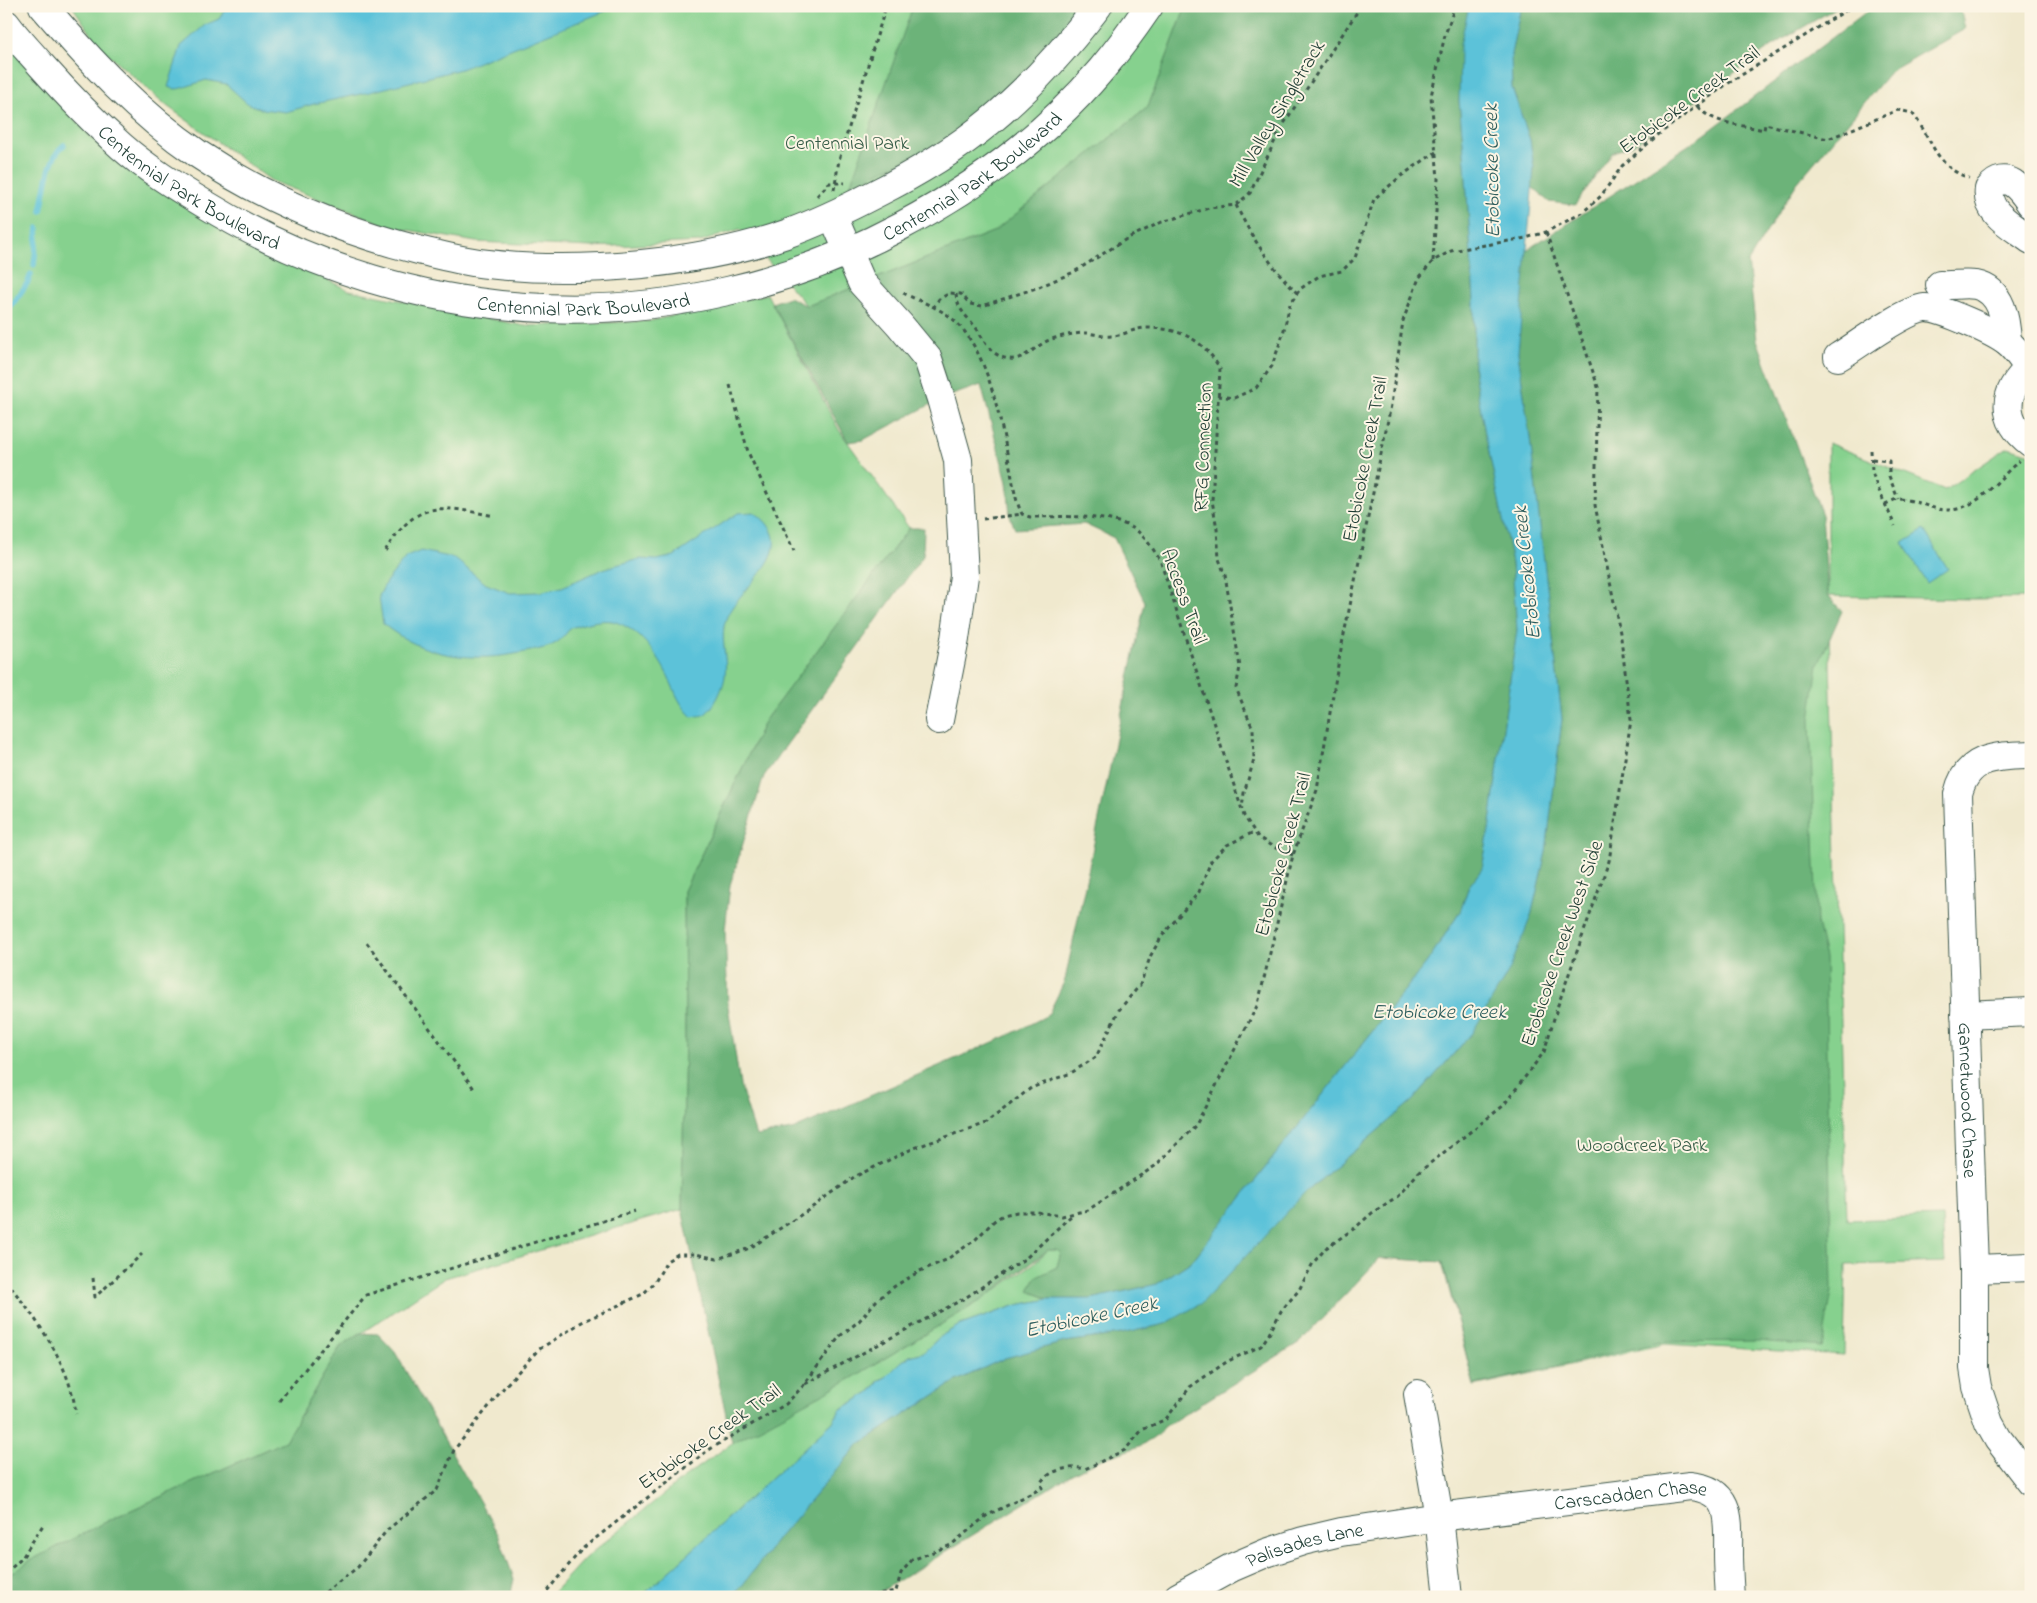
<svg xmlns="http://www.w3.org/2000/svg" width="2037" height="1603" font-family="'Indie Flower',sans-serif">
<rect width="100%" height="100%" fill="#fcf5e5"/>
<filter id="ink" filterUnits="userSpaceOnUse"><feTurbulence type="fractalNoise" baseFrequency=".02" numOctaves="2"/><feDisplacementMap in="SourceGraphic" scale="10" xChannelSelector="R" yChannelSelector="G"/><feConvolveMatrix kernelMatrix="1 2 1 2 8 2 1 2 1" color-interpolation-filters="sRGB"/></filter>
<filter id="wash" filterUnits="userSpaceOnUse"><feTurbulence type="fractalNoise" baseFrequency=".0096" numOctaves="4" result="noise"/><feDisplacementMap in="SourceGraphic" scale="20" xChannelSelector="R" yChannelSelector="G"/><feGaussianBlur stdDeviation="1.12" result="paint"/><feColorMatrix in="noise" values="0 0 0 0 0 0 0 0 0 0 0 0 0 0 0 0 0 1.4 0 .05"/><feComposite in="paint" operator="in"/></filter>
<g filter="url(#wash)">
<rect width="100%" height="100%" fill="#f0e9ce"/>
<!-- green -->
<path fill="#86d18e" stroke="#528761" d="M 72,6 L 1186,6 L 1148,107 L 995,231 L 807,306 L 740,229 L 700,242 L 591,247 L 476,242 L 391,227 L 272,181 L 167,106 L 101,48 Z
M 6,31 L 44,84 L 93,139 L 161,191 L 251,245 L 349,290 L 525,326 L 650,321 L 767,294 L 839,430 L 909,528 L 765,720 L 684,891 L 685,1032 L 682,1209 L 445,1278 L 340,1347 L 285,1441 L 118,1516 L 30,1561 L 6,1578 Z
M 1828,443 L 1945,490 L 2008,447 L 2031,454 L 2031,598 L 1973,599 L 1828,596 L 1847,1220 L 1942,1217 L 1945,1262 L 1846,1265 L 1844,1355 L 1665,1344 L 1474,1386 L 1442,1262 L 1418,1257 L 1828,596 Z
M 1048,1250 L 1057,1250 L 1061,1252 L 1057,1267 L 1036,1278 L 1029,1291 L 1049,1299 L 1017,1305 L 958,1326 L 941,1336 L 924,1352 L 910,1356 L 901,1362 L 886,1377 L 879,1380 L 870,1392 L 840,1410 L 833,1422 L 641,1597 L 549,1597 L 585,1558 L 681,1480 L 732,1443 L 797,1406 L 852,1378 L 980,1301 L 1033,1264 Z"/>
<!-- forest -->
<path fill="#6cb379" stroke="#467856" d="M 913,6 L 1077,6 L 1052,47 L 958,135 L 850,186 Z
M 1186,6 L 1469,6 L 1459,101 L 1465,163 L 1474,301 L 1474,373 L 1485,433 L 1512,563 L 1517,630 L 1489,830 L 1482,869 L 1469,886 L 1460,912 L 1427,962 L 1192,1261 L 1157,1284 L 1091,1299 L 1049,1299 L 1029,1291 L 1035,1278 L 1057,1267 L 1061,1252 L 1056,1250 L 1048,1250 L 980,1301 L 852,1378 L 732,1443 L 682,1209 L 685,1032 L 684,891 L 765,720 L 909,528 L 924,528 L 923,556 L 764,776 L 730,885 L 725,930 L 728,1006 L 740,1085 L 756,1136 L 792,1130 L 1007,1036 L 1048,1015 L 1065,980 L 1145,602 L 1114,538 L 1084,524 L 1015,529 L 1010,516 L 1007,482 L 981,385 L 941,399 L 863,440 L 848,442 L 772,303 L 789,297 L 807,306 L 995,231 L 1148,107 Z
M 1521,6 L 1839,6 L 1775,44 L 1633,145 L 1613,152 L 1575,205 L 1549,202 L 1532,187 L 1534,168 L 1530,140 L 1512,88 L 1511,54 Z
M 1874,6 L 1960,6 L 1965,29 L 1891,71 L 1797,183 L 1748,262 L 1757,340 L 1822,515 L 1828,596 L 1842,611 L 1818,665 L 1810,720 L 1817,923 L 1825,958 L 1832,1291 L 1822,1347 L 1760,1341 L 1662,1342 L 1474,1385 L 1443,1262 L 1380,1258 L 1300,1342 L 1164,1427 C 1154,1446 1116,1453 1097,1461 C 1089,1465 1080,1470 1072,1474 L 872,1597 L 733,1597 L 780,1536 L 858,1445 L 956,1381 L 1005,1358 L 1065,1342 L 1121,1334 L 1165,1324 L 1304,1194 L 1412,1101 L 1472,1033 L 1531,916 L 1546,852 L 1562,719 L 1530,438 L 1518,353 L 1525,251 L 1704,135 Z
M 360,1333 L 378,1334 L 395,1352 L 498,1534 L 514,1579 L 510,1597 L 6,1597 L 6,1578 L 29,1561 L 118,1516 L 285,1441 L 340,1347 Z"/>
<!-- water -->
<path fill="#5cc2d9" stroke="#3e8086" d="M 234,6 L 618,6 L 461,69 L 370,92 L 314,104 L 286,112 L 261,109 L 247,103 L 226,84 L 206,80 L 182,88 L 176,89 L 168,87 L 181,46 L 205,25 L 219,19 L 224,11 Z
M 1469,6 L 1521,6 L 1511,54 L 1512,88 L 1530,140 L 1534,168 L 1518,353 L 1530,438 L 1562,719 L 1546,852 L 1531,916 L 1509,971 L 1472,1033 L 1412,1101 L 1304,1194 L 1202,1303 L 1165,1324 L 1121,1334 L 1065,1342 L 1005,1358 L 956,1381 L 858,1445 L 780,1536 L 741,1587 L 729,1597 L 641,1597 L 833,1422 L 840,1410 L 870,1392 L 880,1380 L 886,1377 L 901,1362 L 910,1356 L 924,1352 L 941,1336 L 958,1326 L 1017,1305 L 1049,1299 L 1091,1299 L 1157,1284 L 1192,1261 L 1427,962 L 1460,912 L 1469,886 L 1482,869 L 1489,830 L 1517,630 L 1512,563 L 1485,433 L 1474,373 L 1474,301 L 1465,163 L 1459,101 L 1460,45 Z
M 754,512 C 808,550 739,584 726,619 C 719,638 728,656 725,676 C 724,686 714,710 703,715 C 700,716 696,716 692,717 C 679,704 676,694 669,678 C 658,655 638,627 612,621 C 599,619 583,624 570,628 C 558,647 546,648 525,652 C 474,663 425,658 383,624 L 379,596 L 386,582 L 406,557 L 421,551 L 454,558 L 486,584 L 510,593 L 540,592 L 562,587 L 603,569 L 620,564 L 640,559 L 657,560 L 674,556 L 738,513 Z
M 1924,530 L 1948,569 L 1927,583 L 1903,543 Z"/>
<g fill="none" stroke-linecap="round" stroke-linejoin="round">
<!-- stream -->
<path stroke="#5cc2d9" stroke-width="5.5" d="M 41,211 C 46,191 47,158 64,145
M 34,265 L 38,228
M 6,314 L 28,282 L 31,274"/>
</g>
</g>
<g filter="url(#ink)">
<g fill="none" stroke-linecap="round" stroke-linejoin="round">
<!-- minor casing -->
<g stroke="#3e574b" stroke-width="30">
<g id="minor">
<path d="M 43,6 C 90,61 138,113 198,154 C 267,200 342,231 422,251 C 444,256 466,262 488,264 C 539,270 591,269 642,264 C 690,259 740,250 786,234 C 817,223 846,209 875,194 C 915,174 954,151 989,122 C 1030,88 1066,48 1098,6"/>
<path id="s1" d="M 6,24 C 16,38 29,51 41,65 C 66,93 93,121 121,146 C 146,168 175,186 203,203 C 418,335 679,344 901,226 C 975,187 1046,135 1101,70 C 1118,50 1134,28 1149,6"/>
<path d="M 2031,204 C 2021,189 2006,168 1989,189 C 1985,213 2014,227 2031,240"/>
<path d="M 833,216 L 862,283 L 900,325 L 928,359 L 941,399 L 958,460 L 964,576 L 955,639 L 939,720"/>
<path d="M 1940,285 C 1952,286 1964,283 1976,285 C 2002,290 2006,320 2007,342"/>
<path d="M 1838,357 C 1858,345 1904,310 1925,308 C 1939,307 1994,332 2007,342 C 2016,349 2022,359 2029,368"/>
<path d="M 2031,367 C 2002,391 2000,420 2031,443"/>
<path id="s2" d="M 2031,755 C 1998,756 1967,755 1958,794 L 1974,1269 L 1974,1368 L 1977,1387 L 1989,1423 L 1998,1439 L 2031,1482"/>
<path d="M 1965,1015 L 2031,1012"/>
<path d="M 1974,1269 L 2031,1267"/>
<path d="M 1418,1394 L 1439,1517 L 1448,1597"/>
<path id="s3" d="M 1178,1597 L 1231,1568 L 1266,1553 L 1303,1541 L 1341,1532 L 1439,1517 L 1690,1486 C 1733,1490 1728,1521 1728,1554 C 1728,1568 1729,1582 1730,1597"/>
</g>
</g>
<!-- path -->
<path stroke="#3e574b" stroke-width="3" stroke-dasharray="4 4" stroke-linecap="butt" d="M 1698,107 C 1712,124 1744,125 1764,130 L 1765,124 L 1828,139 L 1898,110 L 1912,113 C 1933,139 1934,166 1969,178
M 834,190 L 839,160 L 886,6
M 817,196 L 829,183 L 845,183
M 1236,205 C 1251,237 1272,268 1297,293
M 1433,261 L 1438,179 L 1431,96 L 1445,35 L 1455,6
M 903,293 C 921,302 944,309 957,323 C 989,355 1000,419 1009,462 C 1013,480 1014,498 1022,514 L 1030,517 C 1058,517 1112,513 1136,530 C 1146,538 1153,549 1160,560 L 1244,816 L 1258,837 L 1273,847 L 1293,855
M 956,294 C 958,311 967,316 977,329 C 985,342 991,356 1009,359 C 1023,361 1035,347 1047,341 C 1059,336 1075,333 1088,333 C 1095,334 1103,337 1111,336 C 1122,336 1133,329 1144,328 C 1178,327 1204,339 1220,369 L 1212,500 L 1217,529 L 1219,559 L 1225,575 L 1240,667 L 1236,688 L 1253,729 L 1254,760 L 1244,793 L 1242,808
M 933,308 L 939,299 L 950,293 L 961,294 L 970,304 L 982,306 L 1039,287 L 1074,272 L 1128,238 L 1162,222 L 1209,208 L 1236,205 L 1250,193 L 1281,128 L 1361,6
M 730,385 L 748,452 L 794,551
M 1218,396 L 1234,398 L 1256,388 L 1272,366 L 1283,334 L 1290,304 L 1300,289 L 1319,276 L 1342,271 L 1355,258 L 1374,199 L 1401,176 L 1436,152
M 1871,450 L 1872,472 L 1877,486 L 1895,526
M 1872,459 L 1889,461 L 1889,476 L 1898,499
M 1885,504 C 1889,503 1894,499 1899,499 C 1924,500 1939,518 1966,506 C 1986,498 2002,475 2019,461
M 983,519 L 1022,514
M 385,551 C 418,498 440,506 495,516
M 367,943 L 475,1090
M 93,1278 L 95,1297 L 142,1254
M 6,1281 C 37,1320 70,1363 76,1414
M 805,1384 L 965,1298 L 1026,1258 L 1073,1214
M 279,1401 L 366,1295 L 635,1211
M 6,1573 L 22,1558 L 43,1525
M 319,1597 L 358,1567 L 387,1530 L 437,1490 L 454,1450 L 506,1385 L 538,1350 L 582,1322 L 643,1294 L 655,1282 L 667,1261 L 678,1254 L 696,1254 L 717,1259 L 750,1248 L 807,1211 L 854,1177 L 914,1148 L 986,1123 L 1031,1088 L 1071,1073 L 1096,1057 L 1119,1010 L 1140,985 L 1151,955 L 1162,936 L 1199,892 L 1211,861 L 1227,845 L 1254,832
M 542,1597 L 582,1549 L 707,1451 L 786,1404 L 803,1386 L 840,1336 L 859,1321 L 877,1300 L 895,1286 L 920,1271 L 946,1260 L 975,1240 L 994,1221 L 1003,1215 L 1017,1212 L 1037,1212 L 1062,1216 L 1088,1210 L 1155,1166 L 1196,1125 L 1258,1004 L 1293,855 L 1317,790 L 1339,659 L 1391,405 L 1403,321 L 1419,278 L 1433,261 L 1451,251 L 1526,238 L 1546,232 L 1582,213 L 1601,196 L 1622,166 L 1659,134 L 1727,84 L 1853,6
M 874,1597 L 877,1594 L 896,1591 L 901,1573 L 912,1560 L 951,1545 L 986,1516 L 1042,1488 L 1041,1482 C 1050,1470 1071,1465 1085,1469 L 1125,1450 L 1142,1430 L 1166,1419 L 1190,1387 L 1228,1361 L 1261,1346 L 1269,1334 L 1281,1311 L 1299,1290 L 1313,1263 L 1326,1248 L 1355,1228 L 1372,1213 L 1398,1196 L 1419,1172 L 1503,1106 L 1544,1052 L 1558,1005 L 1609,861 L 1631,720 L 1621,638 L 1595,505 L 1598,387 L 1546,232"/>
<!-- minor -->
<use href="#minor" stroke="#fff" stroke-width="28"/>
</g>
</g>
<g text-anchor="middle" stroke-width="4" stroke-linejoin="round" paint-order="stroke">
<!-- street labels -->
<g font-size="20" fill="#1f3d34" stroke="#fcf5e5">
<text transform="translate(1689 99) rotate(-36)" y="7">Etobicoke Creek Trail</text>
<text transform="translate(1276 113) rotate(-59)" y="7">Mill Valley Singletrack</text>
<text dy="7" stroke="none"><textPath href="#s1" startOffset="1086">Centennial Park Boulevard</textPath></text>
<text dy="7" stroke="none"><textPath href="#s1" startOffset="248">Centennial Park Boulevard</textPath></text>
<text dy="7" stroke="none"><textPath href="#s1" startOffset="668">Centennial Park Boulevard</textPath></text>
<text transform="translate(1202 447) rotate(-88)" y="7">RFG Connection</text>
<text transform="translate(1364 459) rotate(-79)" y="7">Etobicoke Creek Trail</text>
<text transform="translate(1185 596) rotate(70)" y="7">Access Trail</text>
<text transform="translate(1282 854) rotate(-75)" y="7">Etobicoke Creek Trail</text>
<text transform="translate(1561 943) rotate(-71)" y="7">Etobicoke Creek West Side</text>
<text dy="7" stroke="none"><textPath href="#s2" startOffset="398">Garnetwood Chase</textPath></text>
<text transform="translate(709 1436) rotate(-35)" y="7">Etobicoke Creek Trail</text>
<text dy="7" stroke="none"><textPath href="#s3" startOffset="469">Carscadden Chase</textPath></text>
<text dy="7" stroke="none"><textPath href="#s3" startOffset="138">Palisades Lane</textPath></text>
</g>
<!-- park labels -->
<g font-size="20" fill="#345b46" stroke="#fcf5e5">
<text x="847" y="149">Centennial Park</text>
<text x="1642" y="1151">Woodcreek Park</text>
</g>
<!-- water labels -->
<g font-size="21" font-style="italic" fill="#2e5e5d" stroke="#fcf5e5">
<text transform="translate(1491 171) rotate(-91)" y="7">Etobicoke Creek</text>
<text transform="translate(1526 573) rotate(-96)" y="7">Etobicoke Creek</text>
<text x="1439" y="1018">Etobicoke Creek</text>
<text transform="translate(1091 1316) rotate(-12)" y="7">Etobicoke Creek</text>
</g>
</g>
<!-- margin -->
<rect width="2037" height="1603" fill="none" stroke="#fcf5e5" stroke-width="25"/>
</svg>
